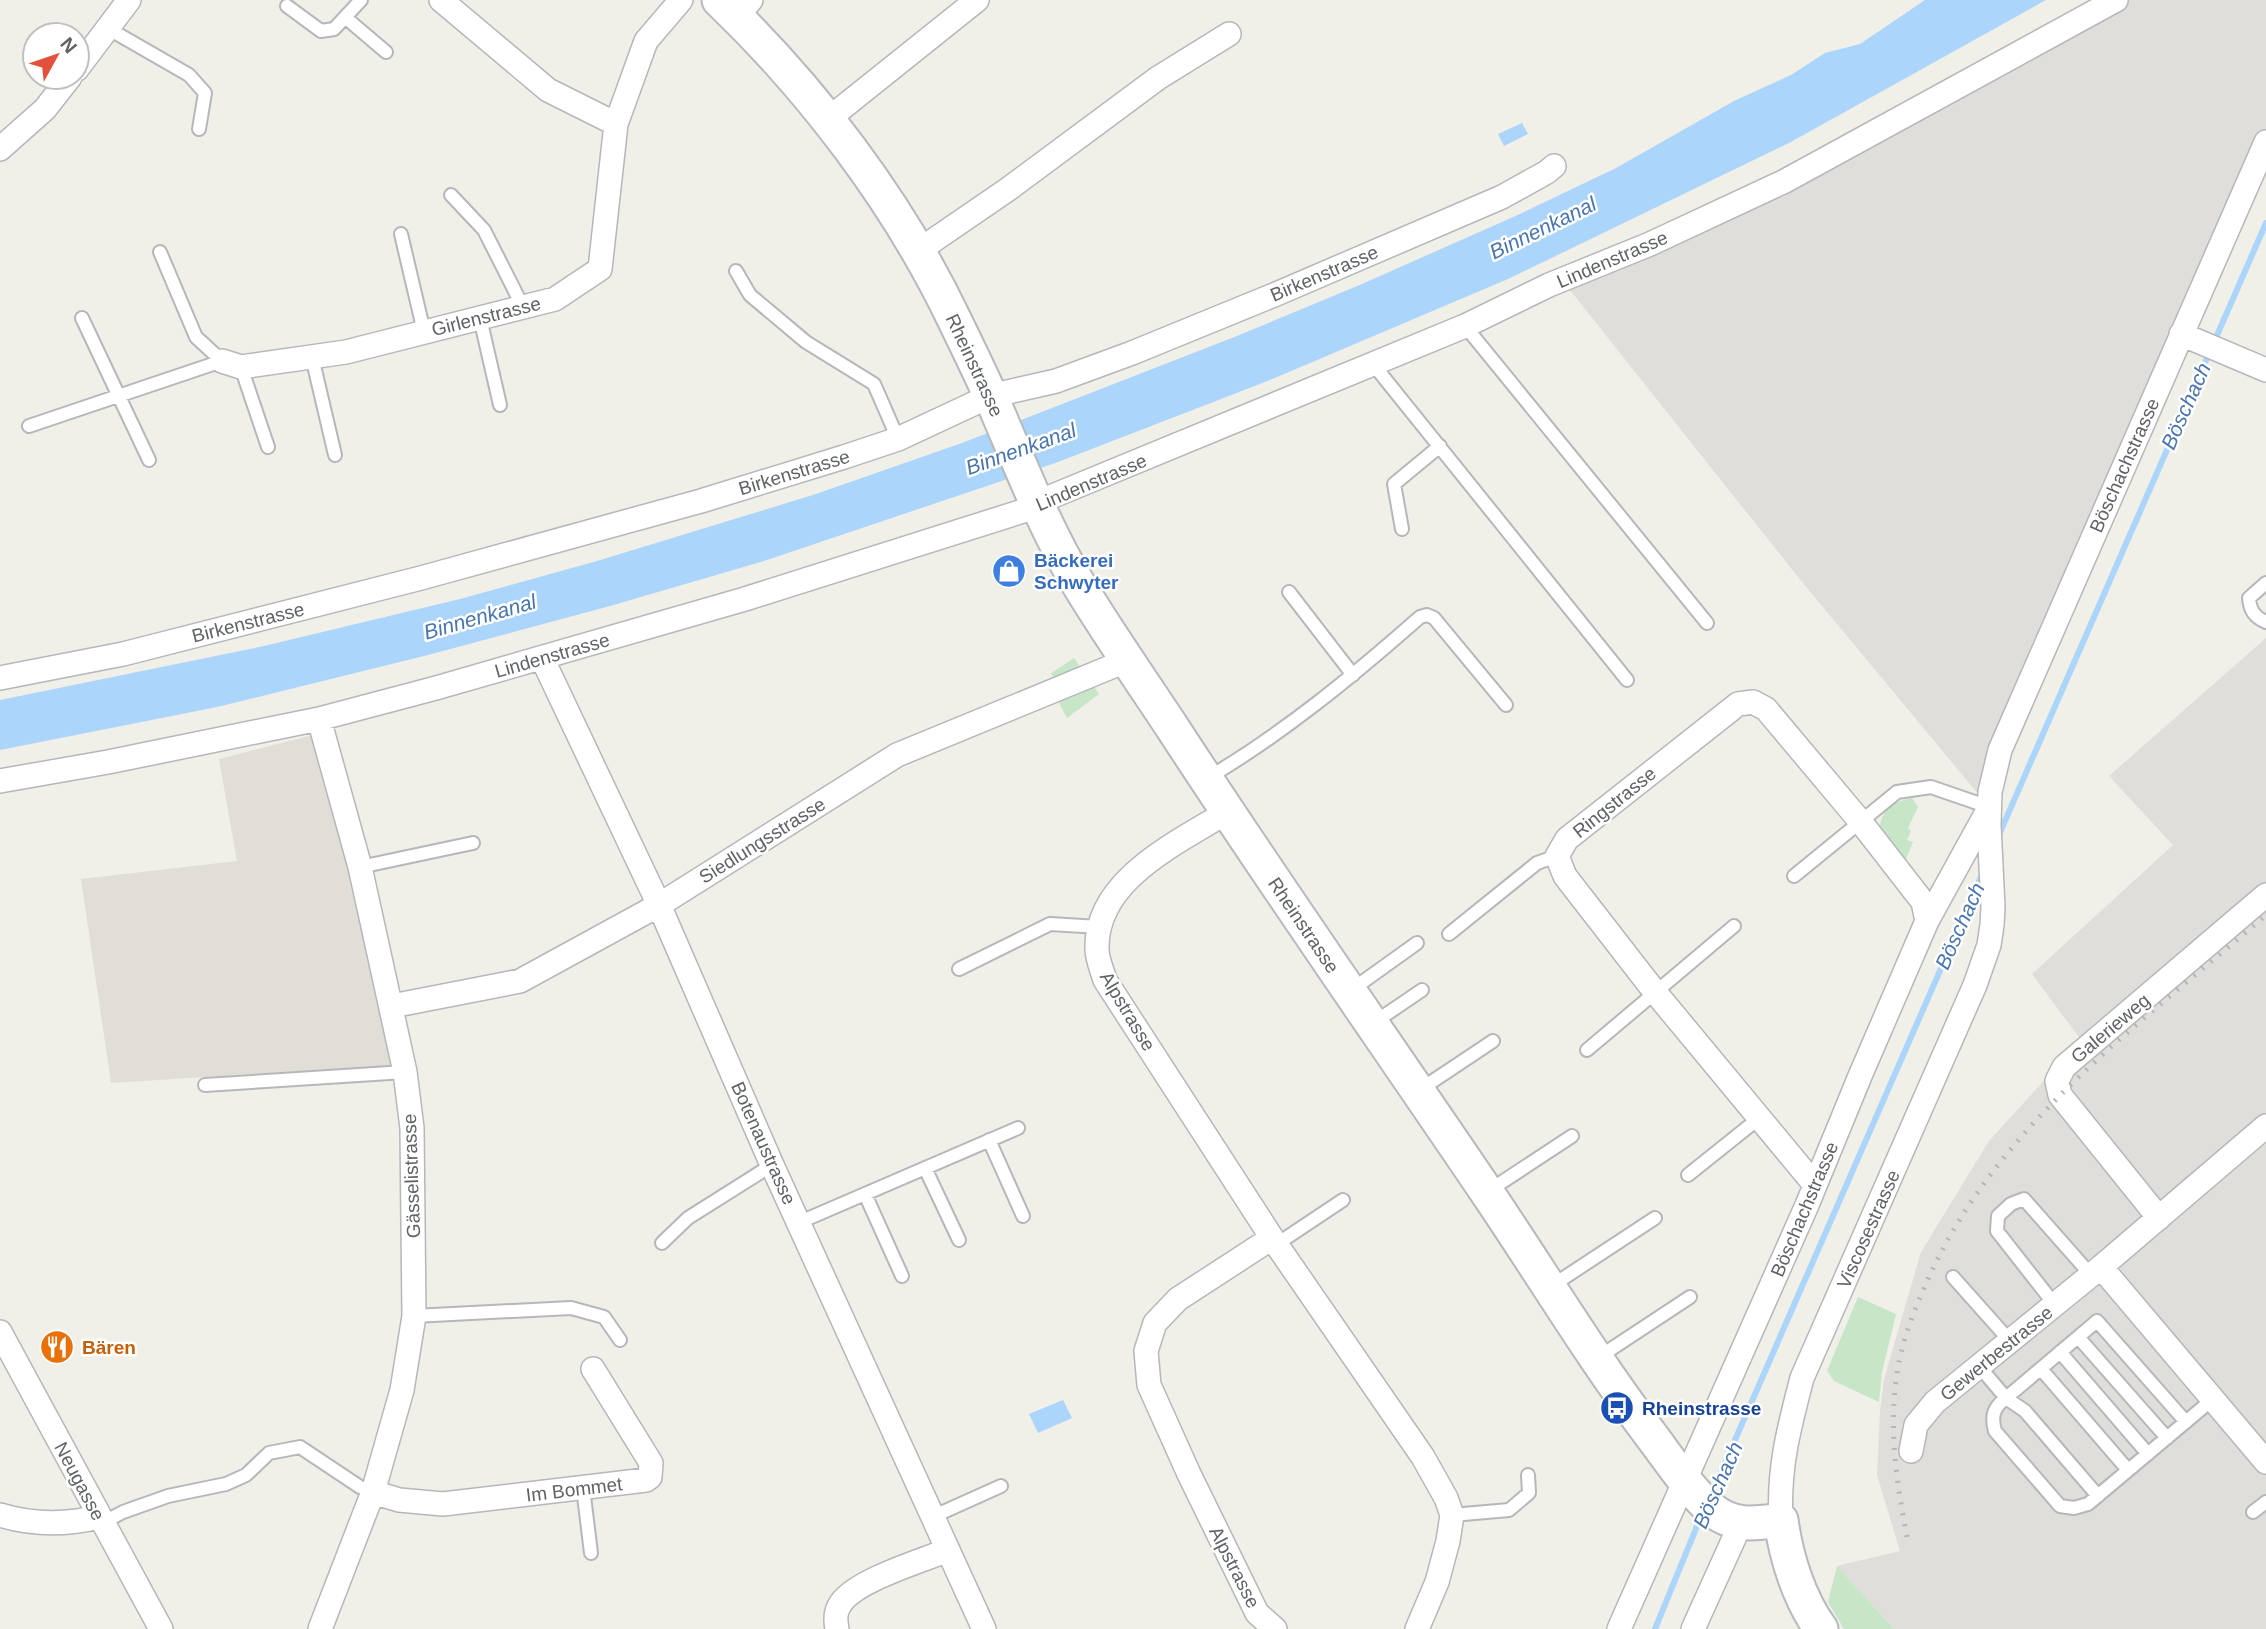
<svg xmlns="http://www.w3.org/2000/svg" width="2266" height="1629" font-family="Helvetica,sans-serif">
<rect width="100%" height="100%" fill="#f0efe8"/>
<!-- industrial -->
<path fill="#dfdeda" d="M 2116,0 L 2266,0 L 2266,142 L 2000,750 L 1989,807 L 1798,577 L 1562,280 L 1594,266 Z
M 2266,638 L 2266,1629 L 1894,1629 L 1837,1566 L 1900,1551 L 1877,1475 L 1880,1412 L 1884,1379 L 1921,1252 L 1989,1141 L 2081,1040 L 2032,974 L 2173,845 L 2109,776 Z"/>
<!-- education -->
<path fill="#e0ded6" d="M 317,734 L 396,1065 L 111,1083 L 81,879 L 237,861 L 219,759 Z"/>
<!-- green -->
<path fill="#c6e6c7" d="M 1074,658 L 1083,671 L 1056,682 L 1051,673 Z
M 1092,684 L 1099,694 L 1067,718 L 1057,699 Z
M 1912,798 L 1918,807 L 1908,828 L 1911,831 L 1907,840 L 1913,842 L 1904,864 L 1880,828 C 1881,809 1895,801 1912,798 Z
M 1858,1297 L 1896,1314 L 1882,1372 L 1879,1402 L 1834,1381 L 1827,1371 Z
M 1837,1566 L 1894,1629 L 1844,1629 L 1828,1602 Z"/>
<!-- water -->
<path fill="#acd5fb" d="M 1925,0 L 2046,0 L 1789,143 L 1508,279 L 1265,382 L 1058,462 L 764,561 L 610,606 L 428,655 L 217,707 L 0,750 L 0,700 L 264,646 L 460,599 L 597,561 L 813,495 L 962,443 L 1237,336 L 1362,284 L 1520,214 L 1616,168 L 1734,101 L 1791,75 L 1825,53 L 1860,44 Z
M 1522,123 L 1528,134 L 1504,146 L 1498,134 Z
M 1063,1400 L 1072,1418 L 1038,1433 L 1029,1414 Z"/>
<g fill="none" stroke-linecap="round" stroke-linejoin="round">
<!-- stream -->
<path stroke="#acd5fb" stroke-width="6" d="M 1998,837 L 2266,223
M 1711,1495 L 1984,870
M 1655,1629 L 1702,1514"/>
<!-- lane casing -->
<g stroke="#b5b7bb" stroke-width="16">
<path id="lane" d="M 287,6 L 321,31 L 334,29 L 361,0
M 346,18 L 386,52
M 109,29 L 189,75 L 205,93 L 199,129
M 451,195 L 484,230 L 523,307
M 401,234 L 424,332
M 736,271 L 750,295 L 806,342 L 874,384 L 898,439
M 82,318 L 149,460
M 480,318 L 500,405
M 1465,326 L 1707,623
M 312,357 L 335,455
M 1373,364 L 1627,680
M 241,367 L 268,447
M 29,426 L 222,361 L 196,337 L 160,252
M 1402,529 L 1394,484 L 1440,446
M 2266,583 L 2249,598 C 2250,610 2254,617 2266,622
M 1289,592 L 1353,675
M 1206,779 C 1284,733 1353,676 1420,617 L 1427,615 L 1434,618 L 1506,705
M 360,867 L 473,843
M 1794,876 L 1897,792 L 1931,787 L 1989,807
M 1449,934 L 1537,863 L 1557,856
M 959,969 L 1050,924 L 1099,927
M 1350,991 L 1417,943
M 1372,1024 L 1422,990
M 1587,1050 L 1734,926
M 205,1085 L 405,1072
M 1418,1091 L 1493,1041
M 989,1140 L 1023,1216
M 925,1168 L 959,1240
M 1688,1175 L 1758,1119
M 1487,1192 L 1572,1136
M 865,1194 L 902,1276
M 800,1222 L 1018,1128
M 662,1243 L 688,1218 L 772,1165
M 1277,1244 L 1343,1200
M 1953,1277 L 2010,1341
M 1550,1287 L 1655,1218
M 2055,1305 L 1997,1231 L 1998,1216 L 2011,1204 L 2024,1199 L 2091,1275
M 414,1316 L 571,1308 L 604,1317 L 620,1340
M 2078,1337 L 2167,1438
M 2060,1352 L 2148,1454
M 1596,1359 L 1690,1297
M 1979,1366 L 2006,1398 L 2097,1321 L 2186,1422
M 2041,1369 L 2128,1470
M 583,1488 L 591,1553
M 2098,1496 L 2025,1411 L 2006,1398 C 1993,1408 1991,1416 1995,1431 L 2060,1506 L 2074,1508 L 2088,1504 L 2213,1399
M 2253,1512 L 2266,1502
M 1452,1515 L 1509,1510 L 1529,1493 L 1528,1475
M 932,1517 L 1001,1486
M 102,1523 L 123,1512 L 168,1496 L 226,1484 L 246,1475 L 269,1453 L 300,1447 L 360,1487 L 373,1492"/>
</g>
<!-- street casing -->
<g stroke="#b5b7bb" stroke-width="26">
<path id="street" d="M 441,0 L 548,90 L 616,124
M 737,17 L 751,0
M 77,69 L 129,0
M 827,120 L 977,0
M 0,149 L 45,109 L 70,77
M 918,251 L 1007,190 L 1158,78 L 1229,34
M 2181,334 L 2266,370
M 222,361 L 241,367 L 346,352 L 555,299 L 600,269 L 616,124 L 646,41 L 681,0
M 542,658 L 659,905 L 772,1165 L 984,1629
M 0,678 L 123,654 L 421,578 L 701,501 L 844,457 L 898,439 L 990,396 L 1056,381 L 1132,353 L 1274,295 L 1502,197 L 1547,172 L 1554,166
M 319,719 L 360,867 L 405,1072 L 412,1128 L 414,1316 L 402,1390 L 373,1492 L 320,1629
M 0,781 L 108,762 L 319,719 L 436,688 L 745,599 L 1023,511 L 1048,498 L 1465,326 L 1549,285 L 1650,244 L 1785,181 L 2116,0
M 1227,812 C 1177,843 1095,880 1097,949 C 1097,959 1102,970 1105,980 L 1272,1238 L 1423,1457 L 1446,1498 L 1452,1515 L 1448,1541 L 1437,1582 L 1417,1629
M 392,1006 L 520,981 L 659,905 L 897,755 L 1128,660
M 1815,1185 L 1655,992 L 1565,876 L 1557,856 L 1567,839 L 1738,704 L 1753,702 L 1766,709 L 1860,821 L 1923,902 L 1927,921
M 2159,1218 L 2060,1095 L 2057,1081 L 2064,1067 L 2266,895
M 1272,1238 L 1178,1299 L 1155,1323 L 1146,1351 L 1149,1385 L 1189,1474 L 1257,1613 L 1275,1629
M 2101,1267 L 2266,1462
M 0,1332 L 161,1629
M 1911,1451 L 1916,1425 L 1935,1402 L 2101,1267 L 2266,1126
M 373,1492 L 399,1500 L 443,1504 L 646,1480 L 650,1477 L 651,1463 L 593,1369
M 0,1515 C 33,1525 66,1525 99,1517
M 1781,1520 C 1778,1468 1789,1428 1802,1378 L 1975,985 L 1989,945 L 1992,925 L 1993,907 L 1989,825 L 1990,792 L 2000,750 L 2266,142
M 837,1629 C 835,1619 835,1611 841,1603 C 857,1580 921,1561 948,1550
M 1619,1629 L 1807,1205 L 1860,1076 L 1927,921 L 1987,812
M 1693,1629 L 1741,1523"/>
</g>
<!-- secondary casing -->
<g stroke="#b6b9be" stroke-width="37">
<path id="secondary" d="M 719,0 C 812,89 898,202 954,319 C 969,350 985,382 998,413 C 1023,472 1046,530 1079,585 C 1108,633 1141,680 1172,727 C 1274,884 1381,1036 1486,1191 C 1541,1272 1591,1356 1650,1434 C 1669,1459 1687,1487 1710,1508 C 1731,1527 1754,1524 1781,1520 C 1786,1557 1799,1599 1821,1629"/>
</g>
<!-- lane -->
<use href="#lane" stroke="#fff" stroke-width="12"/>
<!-- street -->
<use href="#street" stroke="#fff" stroke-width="23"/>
<!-- secondary -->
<use href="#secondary" stroke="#fff" stroke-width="33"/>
<!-- rail -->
<path stroke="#b5b6b7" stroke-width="5" stroke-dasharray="2 9" stroke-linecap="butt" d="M 1907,1537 C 1896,1480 1888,1425 1898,1368 C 1903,1337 1916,1306 1929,1277 C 1999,1123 2141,1023 2266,915"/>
</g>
<!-- icons -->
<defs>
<g id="shop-disc" transform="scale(1.75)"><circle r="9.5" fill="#3f7fe0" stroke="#fff"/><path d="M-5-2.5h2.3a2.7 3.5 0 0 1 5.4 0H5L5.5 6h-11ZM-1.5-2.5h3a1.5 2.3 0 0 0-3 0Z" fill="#fff"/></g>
<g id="restaurant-disc" transform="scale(1.75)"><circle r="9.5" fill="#e8710a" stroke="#fff"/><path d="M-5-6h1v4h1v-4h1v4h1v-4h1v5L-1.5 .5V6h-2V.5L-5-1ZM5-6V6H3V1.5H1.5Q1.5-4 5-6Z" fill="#fff"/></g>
<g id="bus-disc" transform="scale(1.75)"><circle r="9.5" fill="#1a4fb4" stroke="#fff"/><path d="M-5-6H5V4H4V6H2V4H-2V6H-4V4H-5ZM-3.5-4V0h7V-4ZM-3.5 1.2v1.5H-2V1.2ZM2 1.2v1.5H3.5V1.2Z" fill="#fff"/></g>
</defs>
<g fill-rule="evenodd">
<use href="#shop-disc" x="1009" y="571"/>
<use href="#restaurant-disc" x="57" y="1347"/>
<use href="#bus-disc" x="1617" y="1408"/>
</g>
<g text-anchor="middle" stroke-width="5" stroke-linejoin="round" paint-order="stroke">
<!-- street labels -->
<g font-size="19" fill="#5f6267" stroke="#fff">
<text transform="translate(1612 259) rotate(-23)" y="7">Lindenstrasse</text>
<text transform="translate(1324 273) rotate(-23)" y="7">Birkenstrasse</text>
<text transform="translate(486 316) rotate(-14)" y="7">Girlenstrasse</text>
<text transform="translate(975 365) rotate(65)" y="7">Rheinstrasse</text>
<text transform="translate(2124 465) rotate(-66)" y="7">Böschachstrasse</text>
<text transform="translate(794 472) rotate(-17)" y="7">Birkenstrasse</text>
<text transform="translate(1091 482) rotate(-23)" y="7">Lindenstrasse</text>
<text transform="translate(248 622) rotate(-14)" y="7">Birkenstrasse</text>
<text transform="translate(552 655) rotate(-16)" y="7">Lindenstrasse</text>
<text transform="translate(1614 802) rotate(-39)" y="7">Ringstrasse</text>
<text transform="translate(762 840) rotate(-32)" y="7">Siedlungsstrasse</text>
<text transform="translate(1304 925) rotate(56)" y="7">Rheinstrasse</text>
<text transform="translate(1128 1011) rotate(59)" y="7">Alpstrasse</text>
<text transform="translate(2110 1028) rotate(-40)" y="7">Galerieweg</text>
<text transform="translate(764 1143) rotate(66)" y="7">Botenaustrasse</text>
<text transform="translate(411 1176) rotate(-92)" y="7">Gässelistrasse</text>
<text transform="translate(1804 1209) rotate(-67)" y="7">Böschachstrasse</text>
<text transform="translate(1868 1229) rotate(-66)" y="7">Viscosestrasse</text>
<text transform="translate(1996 1353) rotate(-39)" y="7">Gewerbestrasse</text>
<text transform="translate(80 1481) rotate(62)" y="7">Neugasse</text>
<text transform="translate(574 1489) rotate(-7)" y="7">Im Bommet</text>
<text transform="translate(1235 1567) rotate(63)" y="7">Alpstrasse</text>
</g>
<!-- shop labels -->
<g font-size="19" font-weight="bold" fill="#366cbe" stroke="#fff" text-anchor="start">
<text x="1034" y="567">Bäckerei<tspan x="1034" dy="22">Schwyter</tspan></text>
</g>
<!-- food labels -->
<g font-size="19" font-weight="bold" fill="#c56008" stroke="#fff" text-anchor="start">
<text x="82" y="1354">Bären</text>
</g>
<!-- transit labels -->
<g font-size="19" font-weight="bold" fill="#164399" stroke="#fff" text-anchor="start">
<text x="1642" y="1415">Rheinstrasse</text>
</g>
<!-- water labels -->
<g font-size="21" font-style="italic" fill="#4975ae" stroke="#fff">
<text transform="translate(1543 228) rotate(-26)" y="7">Binnenkanal</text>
<text transform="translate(2186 406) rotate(-66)" y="7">Böschach</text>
<text transform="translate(1021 449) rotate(-20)" y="7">Binnenkanal</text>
<text transform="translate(480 617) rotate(-16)" y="7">Binnenkanal</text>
<text transform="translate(1960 926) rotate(-66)" y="7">Böschach</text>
<text transform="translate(1718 1485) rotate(-66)" y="7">Böschach</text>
</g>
</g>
<!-- north arrow -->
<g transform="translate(56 56) rotate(50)"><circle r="33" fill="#ffffff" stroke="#bfc0c2" stroke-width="2"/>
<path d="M0-5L12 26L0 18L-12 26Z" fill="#e2513c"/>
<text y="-10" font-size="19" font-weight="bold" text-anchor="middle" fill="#5f6267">N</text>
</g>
</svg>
